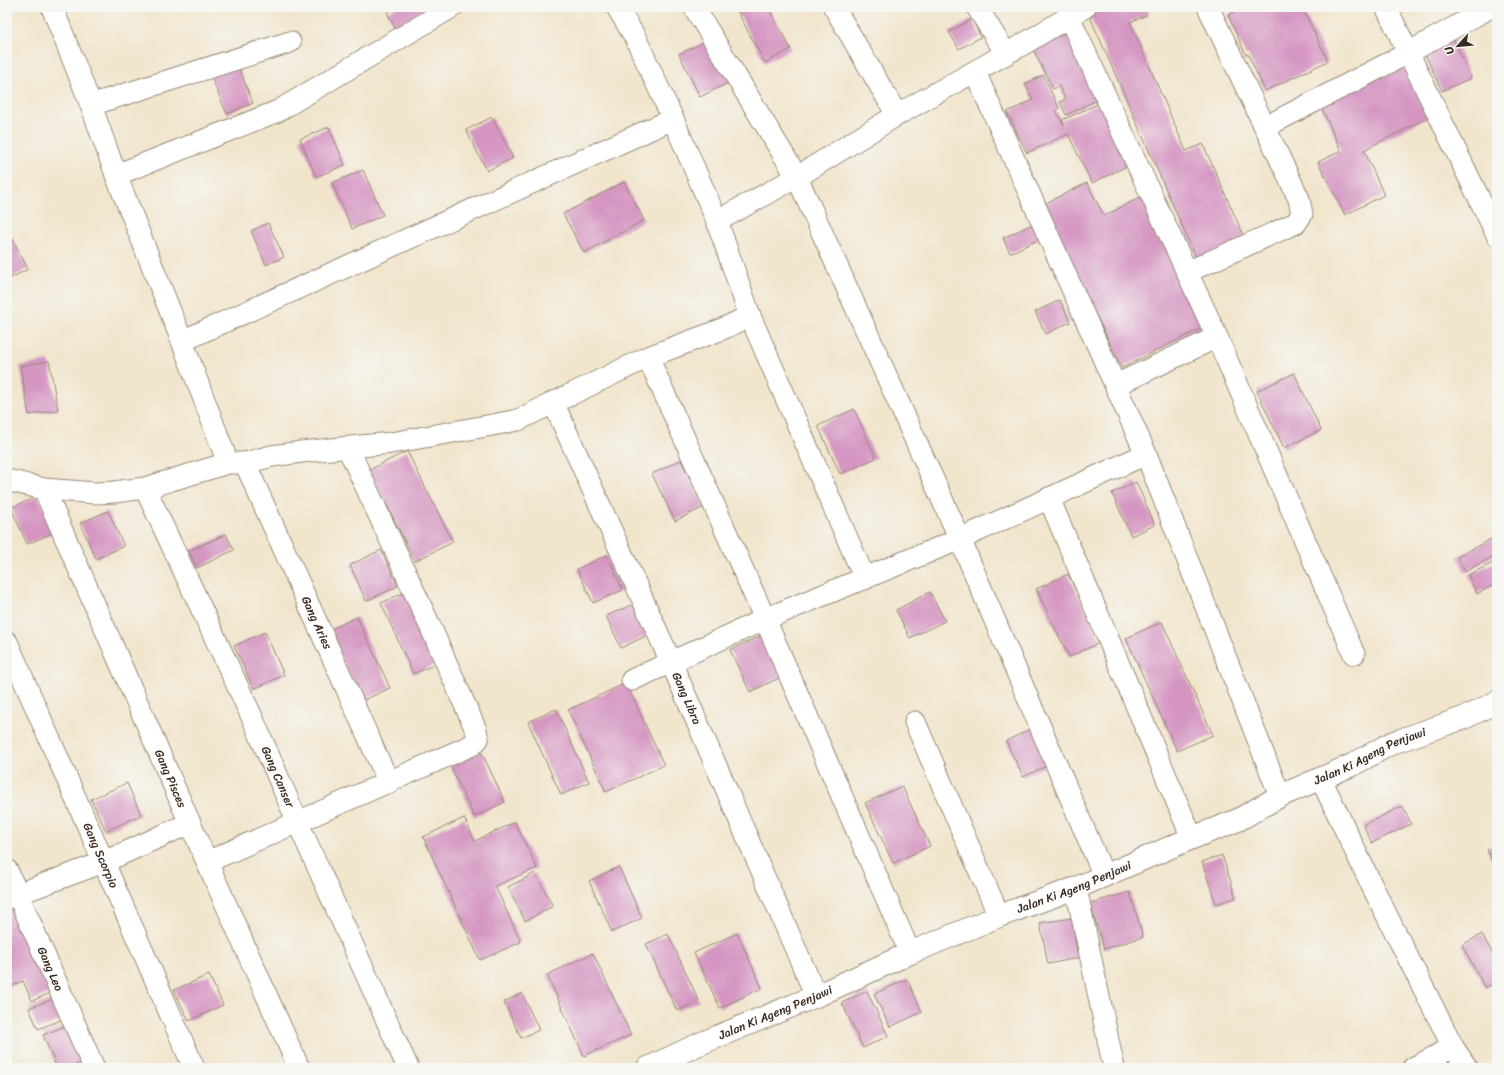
<svg xmlns="http://www.w3.org/2000/svg" width="1504" height="1075" font-family="Sriracha,sans-serif">
<rect width="100%" height="100%" fill="#f6f6f2"/>
<filter id="ink" filterUnits="userSpaceOnUse"><feTurbulence type="fractalNoise" baseFrequency=".025" numOctaves="2"/><feDisplacementMap in="SourceGraphic" scale="8" xChannelSelector="R" yChannelSelector="G"/><feConvolveMatrix kernelMatrix="1 2 1 2 8 2 1 2 1" color-interpolation-filters="sRGB"/></filter>
<filter id="wash" filterUnits="userSpaceOnUse"><feTurbulence type="fractalNoise" baseFrequency=".012" numOctaves="4" result="noise"/><feDisplacementMap in="SourceGraphic" scale="16" xChannelSelector="R" yChannelSelector="G"/><feGaussianBlur stdDeviation="0.9" result="paint"/><feColorMatrix in="noise" values="0 0 0 0 0 0 0 0 0 0 0 0 0 0 0 0 0 1.4 0 .05"/><feComposite in="paint" operator="in"/></filter>
<g filter="url(#wash)">
<rect width="100%" height="100%" fill="#f1e5cc"/>
<g id="blocks">
<!-- building -->
<path fill="#d597c2" d="M 396,7 L 422,7 L 428,19 L 398,34 L 387,12 Z
M 735,7 L 768,7 L 791,49 L 765,63 Z
M 1095,7 L 1144,7 L 1147,15 L 1130,22 L 1186,151 L 1203,144 L 1246,241 L 1198,262 L 1087,10 Z
M 1245,7 L 1302,7 L 1328,61 L 1265,91 L 1248,54 L 1246,55 L 1228,15 Z
M 972,19 L 981,37 L 959,49 L 949,32 Z
M 1066,32 L 1099,99 L 1066,115 L 1060,102 L 1065,99 L 1059,86 L 1053,89 L 1033,49 Z
M 1451,34 L 1471,78 L 1442,91 L 1422,48 Z
M 711,39 L 732,81 L 700,97 L 679,54 Z
M 1408,57 L 1420,80 L 1412,84 L 1429,117 L 1364,150 L 1384,195 L 1345,215 L 1318,162 L 1341,151 L 1319,102 Z
M 237,63 L 253,103 L 227,114 L 210,74 Z
M 1043,75 L 1059,108 L 1056,110 L 1064,126 L 1062,120 L 1107,100 L 1135,162 L 1092,183 L 1068,134 L 1027,153 L 1007,112 L 1033,100 L 1025,84 Z
M 492,117 L 513,158 L 487,171 L 466,130 Z
M 329,127 L 345,165 L 316,177 L 300,139 Z
M 363,170 L 383,215 L 352,229 L 332,183 Z
M 624,182 L 644,220 L 584,253 L 563,214 Z
M 1087,183 L 1104,216 L 1147,194 L 1210,324 L 1122,368 L 1042,205 Z
M 1039,221 L 1046,236 L 1010,253 L 1003,238 Z
M 268,223 L 284,257 L 266,265 L 251,231 Z
M 7,230 L 8,230 L 28,269 L 7,280 Z
M 1060,300 L 1070,322 L 1046,334 L 1035,312 Z
M 49,361 L 58,410 L 29,415 L 20,366 Z
M 1294,373 L 1321,430 L 1284,448 L 1257,391 Z
M 854,409 L 876,458 L 840,474 L 818,426 Z
M 407,451 L 453,542 L 415,561 L 369,470 Z
M 681,460 L 704,507 L 675,521 L 652,474 Z
M 1136,482 L 1155,525 L 1131,536 L 1112,493 Z
M 38,496 L 55,532 L 27,544 L 11,508 Z
M 108,511 L 124,546 L 96,559 L 80,523 Z
M 226,534 L 234,550 L 197,568 L 189,551 Z
M 1497,536 L 1497,554 L 1465,572 L 1457,557 Z
M 381,550 L 398,586 L 366,601 L 350,565 Z
M 607,555 L 623,590 L 593,603 L 577,569 Z
M 1497,561 L 1497,583 L 1477,594 L 1468,575 Z
M 1068,574 L 1101,642 L 1069,657 L 1036,589 Z
M 410,590 L 443,661 L 413,674 L 381,603 Z
M 930,592 L 945,621 L 910,638 L 896,610 Z
M 634,604 L 648,635 L 621,648 L 606,616 Z
M 357,617 L 390,688 L 362,701 L 329,630 Z
M 1162,622 L 1213,735 L 1177,751 L 1126,638 Z
M 265,632 L 284,675 L 254,689 L 234,646 Z
M 762,635 L 781,677 L 750,692 L 730,650 Z
M 626,683 L 664,765 L 606,792 L 568,710 Z
M 556,709 L 589,782 L 561,795 L 528,722 Z
M 1034,727 L 1051,764 L 1023,777 L 1006,741 Z
M 481,751 L 505,802 L 474,817 L 450,765 Z
M 127,783 L 141,815 L 106,831 L 91,799 Z
M 902,786 L 930,846 L 893,863 L 865,803 Z
M 1403,806 L 1411,824 L 1372,843 L 1363,825 Z
M 464,818 L 475,841 L 515,822 L 537,868 L 495,886 L 521,942 L 480,960 L 423,837 Z
M 1497,845 L 1497,870 L 1487,850 Z
M 1222,855 L 1236,898 L 1216,904 L 1202,862 Z
M 619,867 L 642,918 L 612,932 L 589,881 Z
M 535,873 L 553,906 L 525,921 L 508,887 Z
M 1130,892 L 1143,937 L 1104,949 L 1090,903 Z
M 14,905 L 52,992 L 32,1001 L 23,981 L 7,988 L 7,909 Z
M 1072,918 L 1078,958 L 1048,964 L 1040,923 Z
M 737,933 L 762,988 L 720,1008 L 694,953 Z
M 668,934 L 699,1001 L 677,1011 L 646,944 Z
M 1482,934 L 1497,962 L 1497,982 L 1485,988 L 1462,945 Z
M 593,953 L 631,1035 L 584,1056 L 547,975 Z
M 209,975 L 223,1005 L 189,1021 L 174,990 Z
M 907,979 L 922,1012 L 890,1027 L 874,994 Z
M 867,991 L 888,1036 L 863,1048 L 842,1003 Z
M 522,993 L 539,1030 L 521,1038 L 504,1002 Z
M 53,999 L 61,1020 L 38,1029 L 29,1008 Z
M 65,1026 L 80,1063 L 67,1068 L 57,1068 L 43,1035 Z"/>
</g>
</g>
<g filter="url(#ink)">
<use href="#blocks" fill-opacity="0" stroke="#968875" stroke-width="1"/>
<g fill="none" stroke-linecap="round" stroke-linejoin="round">
<!-- minor casing -->
<g stroke="#968875" stroke-width="23">
<g id="minor">
<path d="M 52,7 L 91,105 L 116,175 L 182,341 L 228,463"/>
<path d="M 617,7 L 635,37 L 673,119"/>
<path d="M 694,7 L 797,177 L 960,539 L 1104,876"/>
<path d="M 834,7 L 897,115"/>
<path d="M 977,7 L 1006,54"/>
<path d="M 1386,7 L 1497,235"/>
<path d="M 1069,17 L 1217,337 L 1354,654"/>
<path d="M 975,72 L 1146,454 L 1280,796"/>
<path d="M 91,105 L 290,42"/>
<path d="M 1265,127 L 1408,53 L 1491,7"/>
<path d="M 116,175 L 278,111 L 452,7"/>
<path d="M 717,221 L 797,177 L 897,115 L 1027,42 L 1085,7"/>
<path d="M 1187,272 L 1296,223 L 1302,214 L 1299,199 L 1208,7"/>
<path d="M 750,316 L 865,579"/>
<path d="M 182,341 L 673,119 L 717,221 L 750,316 L 720,330 L 648,357 L 765,619 L 910,953"/>
<path d="M 1116,385 L 1217,337"/>
<path id="s1" d="M 553,402 L 671,662 L 816,996"/>
<path id="s2" d="M 245,463 L 389,783"/>
<path d="M 7,480 L 44,489 L 95,493 L 114,492 L 145,488 L 228,463 L 245,463 L 272,456 L 301,452 L 391,443 L 492,425 L 518,420 L 648,357"/>
<path id="s3" d="M 145,488 L 252,717 L 298,823 L 408,1068"/>
<path id="s4" d="M 44,489 L 207,862 L 299,1068"/>
<path d="M 1049,498 L 1192,838"/>
<path id="s5" d="M 7,642 L 194,1068"/>
<path d="M 632,680 L 765,619 L 960,539 L 1146,454"/>
<path d="M 915,722 L 999,916"/>
<path d="M 1321,779 L 1374,890 L 1453,1047 L 1467,1068"/>
<path d="M 207,862 L 472,745 L 478,739 L 476,730 L 431,628 L 348,448"/>
<path id="s6" d="M 7,870 L 94,1068"/>
<path d="M 1076,888 L 1114,1068"/>
<path d="M 7,898 L 104,862 L 190,823"/>
<path d="M 1413,1068 L 1453,1047"/>
</g>
</g>
<!-- secondary casing -->
<g stroke="#968875" stroke-width="24">
<g id="secondary">
<path id="s7" d="M 648,1068 L 697,1045 L 816,996 L 910,953 L 999,916 L 1076,888 L 1192,838 L 1238,820 L 1280,796 L 1352,765 L 1392,743 L 1466,717 L 1497,702"/>
</g>
</g>
<!-- minor -->
<use href="#minor" stroke="#fff" stroke-width="21"/>
<!-- secondary -->
<use href="#secondary" stroke="#fff" stroke-width="22"/>
</g>
</g>
<g text-anchor="middle" stroke-width="4" stroke-linejoin="round" paint-order="stroke">
<!-- street labels -->
<g font-size="12" fill="#3b2a1e" stroke="#f6f6f2">
<text dy="4" stroke="none"><textPath href="#s2" startOffset="175">Gang Aries</textPath></text>
<text dy="4" stroke="none"><textPath href="#s1" startOffset="325">Gang Libra</textPath></text>
<text dy="4" stroke="none"><textPath href="#s7" startOffset="787">Jalan Ki Ageng Penjawi</textPath></text>
<text dy="4" stroke="none"><textPath href="#s3" startOffset="318">Gang Canser</textPath></text>
<text dy="4" stroke="none"><textPath href="#s4" startOffset="316">Gang Pisces</textPath></text>
<text dy="4" stroke="none"><textPath href="#s5" startOffset="233">Gang Scorpio</textPath></text>
<text dy="4" stroke="none"><textPath href="#s7" startOffset="463">Jalan Ki Ageng Penjawi</textPath></text>
<text dy="4" stroke="none"><textPath href="#s6" startOffset="108">Gang Leo</textPath></text>
<text dy="4" stroke="none"><textPath href="#s7" startOffset="139">Jalan Ki Ageng Penjawi</textPath></text>
</g>
</g>
<!-- margin -->
<rect width="1504" height="1075" fill="none" stroke="#f6f6f2" stroke-width="24"/>
<!-- north arrow -->
<g transform="translate(1458 46) rotate(243)" stroke="#f6f6f2" stroke-width="3" paint-order="stroke">
<path d="M0-3L7 15L0 10L-7 15Z" fill="#3b2a1e"/>
<text y="-6" font-size="11" font-weight="bold" text-anchor="middle" fill="#3b2a1e">U</text>
</g>
</svg>
